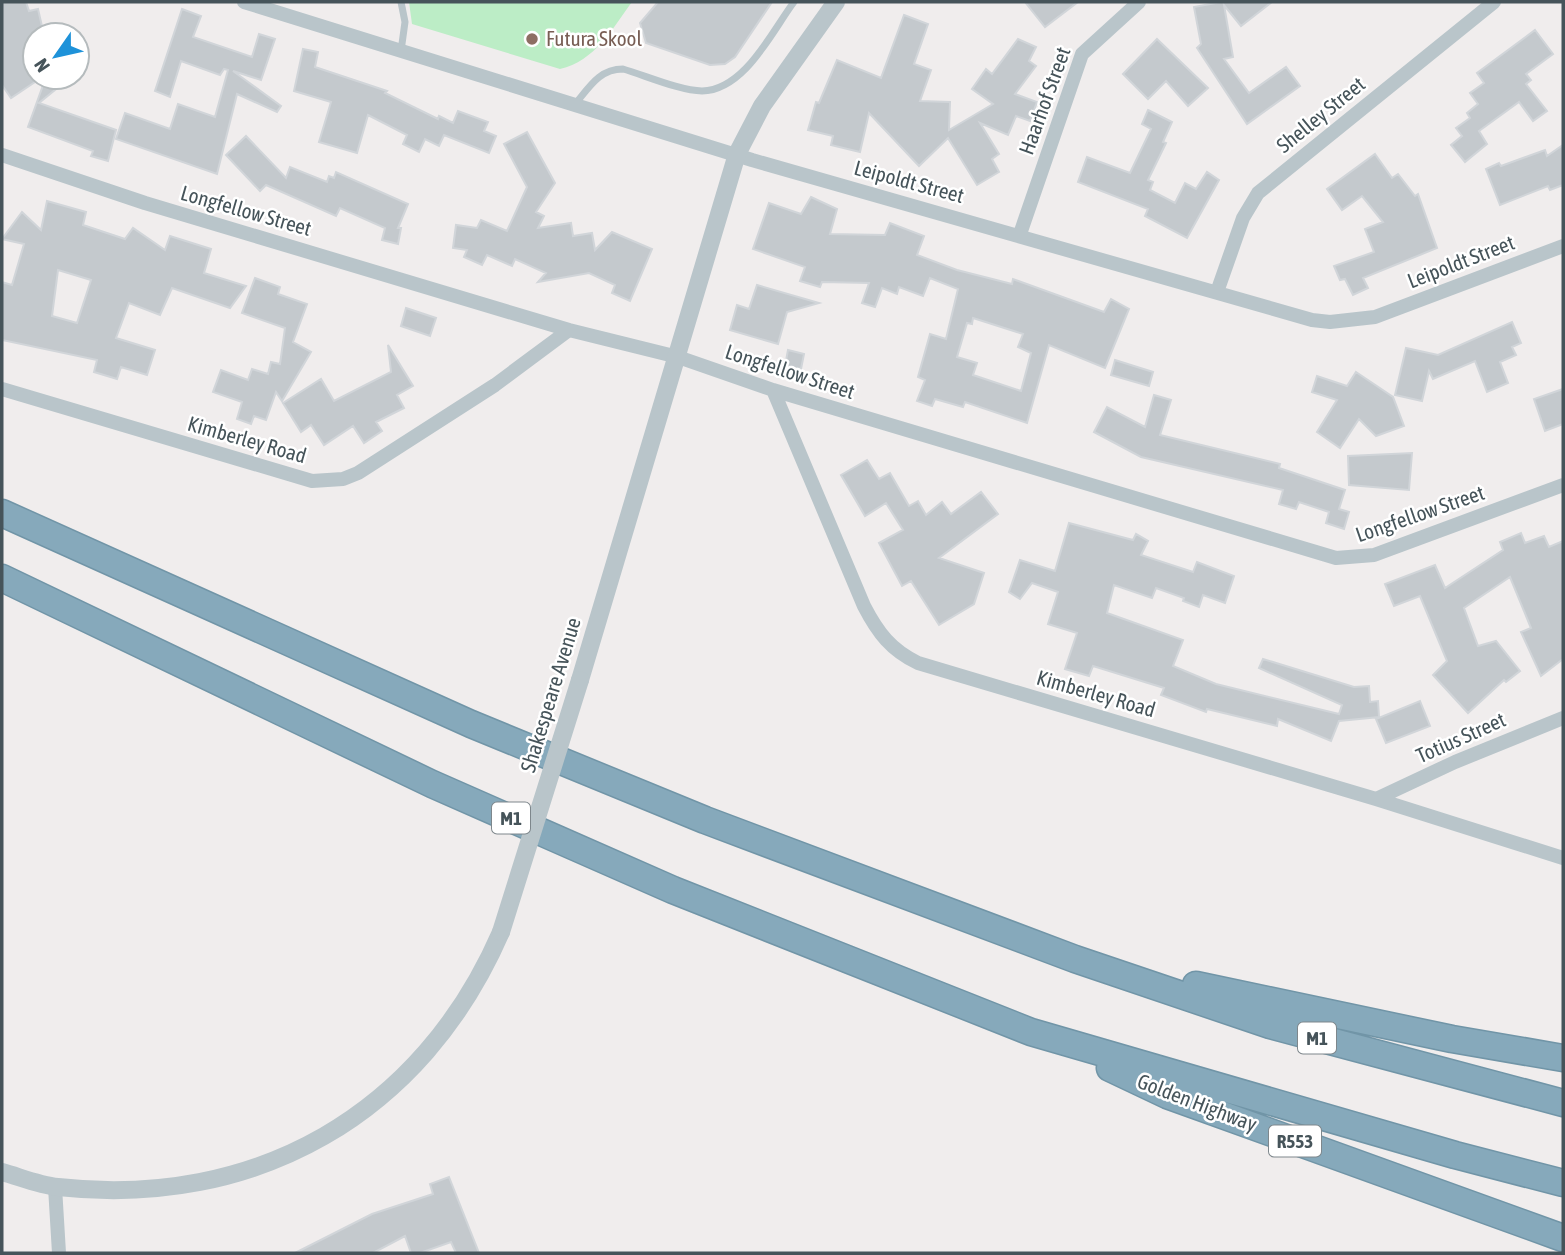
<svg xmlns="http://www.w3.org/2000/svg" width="1565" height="1255" font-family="'Asap Condensed',sans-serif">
<rect width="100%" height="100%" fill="#f0eded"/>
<!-- green -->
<path fill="#bcedc6" d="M 409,2 L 632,2 C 612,29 595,61 560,69 L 412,24 Z"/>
<!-- building -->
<path fill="#c4c9cd" stroke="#d1d5d9" stroke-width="2" fill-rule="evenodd" d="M 2,2 L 26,2 L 29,11 L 38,9 L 44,35 L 35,35 L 35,82 L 11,98 L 2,85 Z
M 658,2 L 772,2 L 735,57 L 725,64 L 710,65 L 646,43 L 640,23 Z
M 1025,2 L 1078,2 L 1045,27 Z
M 1221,2 L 1272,2 L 1241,26 L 1224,5 L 1233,57 L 1224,59 L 1249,93 L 1286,67 L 1300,86 L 1247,124 L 1197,48 L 1201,44 L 1194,7 Z
M 182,9 L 201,16 L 193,37 L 252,57 L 259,34 L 275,39 L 261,80 L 233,71 L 281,106 L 277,112 L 237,94 L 217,174 L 116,139 L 125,113 L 170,129 L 178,104 L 215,117 L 228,70 L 224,69 L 220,75 L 181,61 L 170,97 L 155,91 Z
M 904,15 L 928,24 L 914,64 L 931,70 L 920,101 L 950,102 L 949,130 L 993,104 L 972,89 L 986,69 L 992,74 L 1018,39 L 1036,47 L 1029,61 L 1036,66 L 1015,94 L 1037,102 L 1030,121 L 1016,116 L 1008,135 L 980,123 L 999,154 L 992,159 L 999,172 L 977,185 L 948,138 L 919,166 L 869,113 L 860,152 L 831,145 L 833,136 L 808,130 L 816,102 L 819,103 L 837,60 L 881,78 Z
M 1535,30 L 1553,54 L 1526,74 L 1531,80 L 1526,84 L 1547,111 L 1533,121 L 1519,102 L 1479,131 L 1487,144 L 1465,162 L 1451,145 L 1462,136 L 1456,128 L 1470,118 L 1467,113 L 1478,104 L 1470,93 L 1484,83 L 1477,73 Z
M 1157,39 L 1208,88 L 1188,106 L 1166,81 L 1148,99 L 1123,74 Z
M 303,49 L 318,52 L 315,67 L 387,91 L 385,93 L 438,119 L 439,116 L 453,123 L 458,111 L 488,122 L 484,131 L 496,136 L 489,153 L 444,135 L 439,146 L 425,139 L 419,152 L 403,144 L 407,135 L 368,115 L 357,153 L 319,142 L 331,102 L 294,91 Z
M 46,77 L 71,77 L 39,103 L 116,130 L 108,161 L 91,156 L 93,151 L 28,127 Z
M 1148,110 L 1172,122 L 1163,142 L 1166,143 L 1148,180 L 1153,182 L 1150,190 L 1175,203 L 1185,183 L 1196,189 L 1207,172 L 1219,180 L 1187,238 L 1145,216 L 1148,209 L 1078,182 L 1087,157 L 1130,173 L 1151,129 L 1142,124 Z
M 527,132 L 555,183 L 536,212 L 544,216 L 538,228 L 571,223 L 573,236 L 592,233 L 595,250 L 612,232 L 652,249 L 630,301 L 612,293 L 615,285 L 589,273 L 538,282 L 546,273 L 515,259 L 512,266 L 487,255 L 482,265 L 464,257 L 467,250 L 453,248 L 456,225 L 477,228 L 481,220 L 507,231 L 527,187 L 504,144 Z
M 246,136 L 286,178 L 290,167 L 327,182 L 329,176 L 334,178 L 336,172 L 408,204 L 398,228 L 401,228 L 398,244 L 382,240 L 385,228 L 340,208 L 336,216 L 266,185 L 260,191 L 226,155 Z
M 1563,145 L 1563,185 L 1550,190 L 1548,186 L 1500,205 L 1486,169 L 1499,163 L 1501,166 L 1545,150 L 1547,156 Z
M 1375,154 L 1392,178 L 1398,174 L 1415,196 L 1418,194 L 1437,248 L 1363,278 L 1368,288 L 1353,295 L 1345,279 L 1340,280 L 1334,266 L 1374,252 L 1365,229 L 1383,222 L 1362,196 L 1342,210 L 1327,189 Z
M 811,197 L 837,209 L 830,234 L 885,235 L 890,223 L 924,236 L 917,255 L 957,270 L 1012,284 L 1013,279 L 1104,312 L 1111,299 L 1129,309 L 1105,368 L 1049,345 L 1027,423 L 965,402 L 963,407 L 935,399 L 932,406 L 917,401 L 925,380 L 918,377 L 930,334 L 946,339 L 958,289 L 930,278 L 923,296 L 899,287 L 897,294 L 882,288 L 875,307 L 862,303 L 869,283 L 822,282 L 820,287 L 800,281 L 805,267 L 753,249 L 769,203 L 801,214 ZM 973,318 L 1023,334 L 1018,347 L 1031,353 L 1021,391 L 973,375 L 977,363 L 957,357 L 967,323 L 972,324 Z
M 47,201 L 86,212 L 83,225 L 125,239 L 133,228 L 165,250 L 170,236 L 211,249 L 204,273 L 246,286 L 230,308 L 172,288 L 160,315 L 129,303 L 116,338 L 155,350 L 147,375 L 121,367 L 117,379 L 94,372 L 97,360 L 2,340 L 2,282 L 12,285 L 24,244 L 2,239 L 22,212 L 41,230 ZM 58,270 L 91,280 L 77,323 L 52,316 Z
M 255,278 L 280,287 L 278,294 L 307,304 L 293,342 L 311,352 L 282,401 L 276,392 L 266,420 L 254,416 L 251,424 L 237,419 L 242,402 L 213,392 L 221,370 L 248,380 L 252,369 L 268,374 L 271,362 L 280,364 L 285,328 L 242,313 Z
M 757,285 L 819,303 L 787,312 L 778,344 L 730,330 L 737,305 L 749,309 Z
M 406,308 L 436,318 L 430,336 L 401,326 Z
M 1512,322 L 1521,343 L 1512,347 L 1516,355 L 1500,362 L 1508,383 L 1487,392 L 1475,361 L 1433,379 L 1429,371 L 1422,401 L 1395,395 L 1406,348 L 1438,355 Z
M 388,345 L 413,386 L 397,395 L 404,408 L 376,422 L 382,431 L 364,443 L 353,426 L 324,445 L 311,425 L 301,432 L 283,403 L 321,379 L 334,401 L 391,372 Z
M 788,350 L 804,354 L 801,369 L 785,366 Z
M 1115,360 L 1153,372 L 1149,386 L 1111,375 Z
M 1356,372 L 1393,397 L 1404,426 L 1376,436 L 1359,419 L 1340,448 L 1317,432 L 1337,400 L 1312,392 L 1317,376 L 1347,386 Z
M 1563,389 L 1563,424 L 1545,431 L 1534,399 Z
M 1154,395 L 1171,400 L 1160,435 L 1280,464 L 1279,468 L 1345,490 L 1339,509 L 1349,512 L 1344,529 L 1326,523 L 1329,512 L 1299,502 L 1296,509 L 1279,504 L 1283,490 L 1141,457 L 1094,432 L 1107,407 L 1145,427 Z
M 1412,453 L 1409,490 L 1349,485 L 1348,456 Z
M 867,460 L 879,479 L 890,473 L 909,506 L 918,501 L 926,515 L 942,502 L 951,514 L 981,492 L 998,514 L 939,558 L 984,573 L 974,604 L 939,625 L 911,581 L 902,586 L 879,543 L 903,530 L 886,503 L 865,516 L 841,475 Z
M 1069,523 L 1133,540 L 1136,534 L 1148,541 L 1141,555 L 1193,572 L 1197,562 L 1234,576 L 1225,603 L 1203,595 L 1199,607 L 1183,601 L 1184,598 L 1156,588 L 1152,598 L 1114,585 L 1107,613 L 1183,640 L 1173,666 L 1216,684 L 1339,714 L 1342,705 L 1259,668 L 1263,659 L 1354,687 L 1369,686 L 1370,702 L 1378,701 L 1379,717 L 1339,721 L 1331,741 L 1278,719 L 1277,726 L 1207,709 L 1206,712 L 1161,695 L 1164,688 L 1093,666 L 1089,676 L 1065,669 L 1077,633 L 1048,624 L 1058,592 L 1032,583 L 1020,599 L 1009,592 L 1020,560 L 1055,571 Z
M 1521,533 L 1525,543 L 1544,536 L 1549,547 L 1563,541 L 1563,659 L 1541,676 L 1521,632 L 1531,628 L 1510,577 L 1464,608 L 1478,646 L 1496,641 L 1520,671 L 1506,682 L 1504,680 L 1468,713 L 1433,675 L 1447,661 L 1420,596 L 1394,606 L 1385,584 L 1435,565 L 1445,588 L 1503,550 L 1500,542 Z
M 1420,701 L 1430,726 L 1386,743 L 1376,719 Z
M 449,1177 L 479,1253 L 456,1253 L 451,1242 L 420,1253 L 411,1253 L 405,1236 L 373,1253 L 295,1253 L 372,1214 L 433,1194 L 430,1184 Z"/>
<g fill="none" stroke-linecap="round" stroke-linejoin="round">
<!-- motorway casing -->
<g stroke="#7195a7" stroke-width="29">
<path id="motorway" d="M 2,513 L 471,724 L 705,820 L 1075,959 L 1270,1025 L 1563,1103
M 2,578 L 432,784 L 673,890 L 1031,1032 L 1455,1155 L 1563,1183
M 1196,985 L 1452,1039 L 1563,1058
M 1110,1068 L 1167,1095 L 1563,1238"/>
</g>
<!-- service -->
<path stroke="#b9c5ca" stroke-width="7" d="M 401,51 L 405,22 L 401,2
M 576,103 C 590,86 600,69 623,69 C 644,75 681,91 702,91 C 745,90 772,31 794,2"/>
<!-- minor -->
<path stroke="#b9c5ca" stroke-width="14" d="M 244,2 L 752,160 L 1312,320 L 1330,322 L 1375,317 L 1563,246
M 2,155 L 145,203 L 569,330 L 678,357 L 773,390 L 1336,558 L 1374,555 L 1563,485
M 1020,234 L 1082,54 L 1139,2
M 1217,292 L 1243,218 L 1258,193 L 1494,2
M 2,389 L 312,481 L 343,479 L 358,473 L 495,385 L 569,330
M 773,390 L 864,606 C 878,633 891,650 918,663 L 1376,799 L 1563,858
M 1376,799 L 1455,762 L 1563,718
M 55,1187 L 59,1253"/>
<!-- tertiary -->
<path stroke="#b9c5ca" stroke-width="18" d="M 580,680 L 737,154 L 762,106 L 836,2
M 2,1172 C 20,1177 39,1185 58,1187 C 256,1209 422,1114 501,932"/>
<!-- motorway -->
<use href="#motorway" stroke="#86a9bb" stroke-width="26"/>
<!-- tertiary-bridge -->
<path stroke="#b9c5ca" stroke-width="18" d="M 501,932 L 580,680"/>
</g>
<!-- markers -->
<circle fill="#8d6e63" stroke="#fff" stroke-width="2.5" cx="532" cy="39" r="7"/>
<g text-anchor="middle" stroke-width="5" stroke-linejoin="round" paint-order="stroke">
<!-- shield labels -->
<g fill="#fff" stroke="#7e878c" stroke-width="2">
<rect x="492" y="802.5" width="38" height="31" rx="5"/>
<rect x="1298" y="1022.5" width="38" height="31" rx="5"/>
<rect x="1269" y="1125.5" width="52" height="31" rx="5"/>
</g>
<g font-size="19" font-weight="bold" fill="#46545a">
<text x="511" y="825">M1</text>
<text x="1317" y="1045">M1</text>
<text x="1295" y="1148">R553</text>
</g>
<!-- education labels -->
<g font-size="21" fill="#785e54" stroke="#fff" text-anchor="start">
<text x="546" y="46">Futura Skool</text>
</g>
<!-- street labels -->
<g font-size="21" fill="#46545a" stroke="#fff">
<text transform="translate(1045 101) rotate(-70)" y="7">Haarhof Street</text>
<text transform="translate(1321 115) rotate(-39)" y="7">Shelley Street</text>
<text transform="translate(909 182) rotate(15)" y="7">Leipoldt Street</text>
<text transform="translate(246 211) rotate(16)" y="7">Longfellow Street</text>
<text transform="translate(1461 262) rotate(-21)" y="7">Leipoldt Street</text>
<text transform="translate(790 372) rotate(18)" y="7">Longfellow Street</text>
<text transform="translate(247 440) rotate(16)" y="7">Kimberley Road</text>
<text transform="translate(1420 514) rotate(-19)" y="7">Longfellow Street</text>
<text transform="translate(1096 694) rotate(16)" y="7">Kimberley Road</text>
<text transform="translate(551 695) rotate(-73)" y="7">Shakespeare Avenue</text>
<text transform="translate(1461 738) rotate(-24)" y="7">Totius Street</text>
<text transform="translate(1197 1103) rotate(21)" y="7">Golden Highway</text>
</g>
</g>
<!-- border -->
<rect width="1565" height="1255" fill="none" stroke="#46545a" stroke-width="7"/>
<!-- north arrow -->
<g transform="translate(56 56) rotate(236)"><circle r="33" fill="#ffffff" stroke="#b5bbbd" stroke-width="2"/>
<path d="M0-5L12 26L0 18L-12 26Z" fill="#1e92d9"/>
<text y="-10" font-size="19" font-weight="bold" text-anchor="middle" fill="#46545a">N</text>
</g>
</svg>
